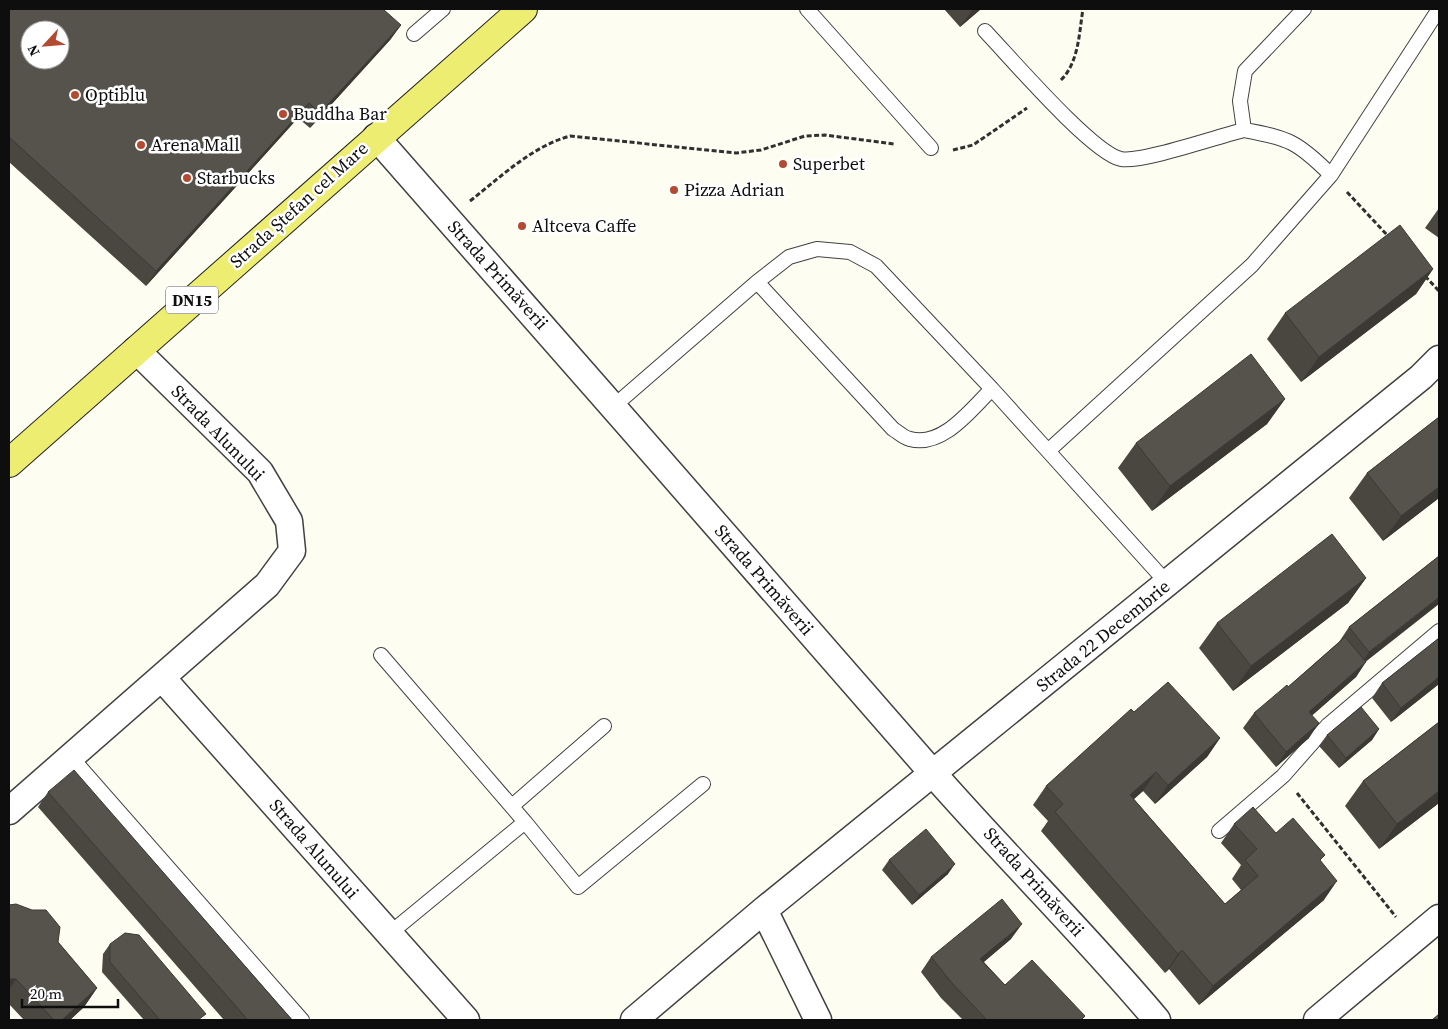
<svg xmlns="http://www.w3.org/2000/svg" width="1448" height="1029" font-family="'Source Serif 4',serif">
<rect width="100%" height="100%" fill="#fdfef1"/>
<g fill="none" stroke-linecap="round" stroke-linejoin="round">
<!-- lane casing -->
<g stroke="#414141" stroke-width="16">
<path id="lane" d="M 807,9 L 931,148
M 985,31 C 1009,56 1092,153 1121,159 C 1141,163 1219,136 1244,130 L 1240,101 L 1245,71 L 1304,9
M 414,34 L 443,9
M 1244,130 C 1289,138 1298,142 1331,175
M 757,282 L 789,257 L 817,249 L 850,252 L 876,266 L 992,389
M 614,406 L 757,282 L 893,429 C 898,432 904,438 910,439 C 943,448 971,409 992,389 L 1048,451 L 1252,265 L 1331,175 L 1439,9
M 1048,451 L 1168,584
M 381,655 L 525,822 L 578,887 L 703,784
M 71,757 L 302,1020
M 512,806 L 604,726
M 1219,831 L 1283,776 L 1328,725 L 1439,631
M 389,934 L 525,822"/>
</g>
<!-- street casing -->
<g stroke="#414141" stroke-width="29">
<path id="street" d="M 376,137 C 562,347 745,559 930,770 C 1004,855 1085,934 1157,1020
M 162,678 L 466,1020
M 9,811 L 267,585 L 292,551 L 289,521 L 260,472 L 136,350
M 764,910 L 818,1020
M 634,1020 L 764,910 L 1421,377 L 1439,359
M 1317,1020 L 1439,918"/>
</g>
<!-- primary casing -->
<g stroke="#1f1f1f" stroke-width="30">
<path id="primary" d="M 9,463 L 523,9"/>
</g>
<!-- path -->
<path stroke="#303030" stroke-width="3" stroke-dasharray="5 2.5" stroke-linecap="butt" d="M 1061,80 C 1079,62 1079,33 1083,9
M 953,150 L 973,145 L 1027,108
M 1347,192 L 1388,236
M 470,201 C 502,176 531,147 570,136 L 736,153 L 761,150 L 805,136 L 825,135 L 894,144
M 1425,276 L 1439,291
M 1297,793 L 1396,917"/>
<!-- lane -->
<use href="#lane" stroke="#fff" stroke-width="14"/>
<!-- street -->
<use href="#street" stroke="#fff" stroke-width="26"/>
<!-- primary -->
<use href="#primary" stroke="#eded72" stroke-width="28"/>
</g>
<!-- wall -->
<path fill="#4a4741" d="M 9,9 L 401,25 L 390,40 L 310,128 L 298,118 L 146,286 L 9,162 Z
M 944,9 L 981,9 L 960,27 Z
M 1439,208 L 1439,238 L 1425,228 Z
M 1433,269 L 1416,294 L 1301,382 L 1267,339 L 1285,313 Z
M 1285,399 L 1267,424 L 1152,511 L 1118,468 L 1136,443 Z
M 1439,417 L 1439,498 L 1383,541 L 1349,498 L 1367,473 Z
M 1439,556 L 1366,661 L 1356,677 L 1312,715 L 1309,738 L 1276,767 L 1243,728 L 1254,713 L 1288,687 L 1339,642 L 1349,627 Z
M 1366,578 L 1348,603 L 1233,691 L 1199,648 L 1217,623 Z
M 1439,638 L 1439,684 L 1391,722 L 1372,698 L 1382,683 Z
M 1134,712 L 1220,738 L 1207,757 L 1155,804 L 1143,791 L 1134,799 L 1225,904 L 1241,890 L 1232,879 L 1241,865 L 1221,843 L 1234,824 L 1276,833 L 1321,862 L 1324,900 L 1199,1005 L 1169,969 L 1165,973 L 1041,831 L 1048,821 L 1033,805 L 1046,786 Z
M 1439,722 L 1439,803 L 1379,849 L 1345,806 L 1363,781 Z
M 1379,729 L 1372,740 L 1339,768 L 1319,746 L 1327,735 Z
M 48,792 L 292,1020 L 224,1020 L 38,807 Z
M 889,860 L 948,874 L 912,905 L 882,870 Z
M 9,905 L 58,942 L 97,988 L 84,1007 L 70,1020 L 24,1020 L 9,1004 Z
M 1011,939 L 984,962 L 1005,985 L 1082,1020 L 963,1020 L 941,998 L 921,972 L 931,957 Z
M 110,944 L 201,1020 L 144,1020 L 102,972 L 103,954 Z"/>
<!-- shaded-wall -->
<path fill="#3c3935" d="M 973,9 L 981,9 L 960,27 Z
M 401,25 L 390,40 L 310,128 L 320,113 Z
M 309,103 L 298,118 L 146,286 L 156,271 Z
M 1433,269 L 1416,294 L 1301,382 L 1319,357 Z
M 1285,399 L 1267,424 L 1152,511 L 1170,486 Z
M 1439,487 L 1439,498 L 1383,541 L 1401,516 Z
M 1366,578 L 1348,603 L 1233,691 L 1251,666 Z
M 1439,597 L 1439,604 L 1359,667 L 1369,652 Z
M 1366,662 L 1356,677 L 1299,727 L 1309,712 Z
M 1439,677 L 1439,684 L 1391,722 L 1401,708 Z
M 1319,723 L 1309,738 L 1276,767 L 1286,752 Z
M 1379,729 L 1372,740 L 1339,768 L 1346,758 Z
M 1220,738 L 1207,757 L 1155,804 L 1168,785 Z
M 1156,772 L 1143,791 L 1117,814 L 1130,795 Z
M 1439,791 L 1439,803 L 1379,849 L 1397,824 Z
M 955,864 L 948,874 L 912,905 L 919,895 Z
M 1337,881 L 1324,900 L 1199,1005 L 1213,986 Z
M 1022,924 L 1011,939 L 970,973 L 980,959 Z
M 1182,950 L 1169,969 L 1165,973 L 1178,954 Z
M 9,979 L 16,979 L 9,990 Z
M 97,988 L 84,1007 L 70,1020 L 62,1020 Z"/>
<!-- building -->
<path fill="#56524c" stroke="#3c3935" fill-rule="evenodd" d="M 9,9 L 383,9 L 401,25 L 320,113 L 309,103 L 156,271 L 9,137 ZM 30,30 L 60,30 L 60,60 L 30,60 Z
M 1400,225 L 1433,269 L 1319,357 L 1285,313 Z
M 1251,354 L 1285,399 L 1170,486 L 1136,443 Z
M 1439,417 L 1439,487 L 1401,516 L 1367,473 Z
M 1332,534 L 1366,578 L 1251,666 L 1217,623 Z
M 1439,556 L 1439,597 L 1369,652 L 1349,627 Z
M 1345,637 L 1366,662 L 1309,712 L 1319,723 L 1286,752 L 1254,713 L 1287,685 L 1288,687 Z
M 1439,638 L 1439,677 L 1401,708 L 1382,683 Z
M 1168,682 L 1220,738 L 1168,785 L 1156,772 L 1130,795 L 1225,904 L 1258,876 L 1245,860 L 1257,849 L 1234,824 L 1253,807 L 1276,833 L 1293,818 L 1325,855 L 1320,860 L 1337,881 L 1213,986 L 1182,950 L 1178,954 L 1055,812 L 1063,804 L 1046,786 L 1131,709 L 1134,712 Z
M 1361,707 L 1379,729 L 1346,758 L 1327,735 Z
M 1439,722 L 1439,791 L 1397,824 L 1363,781 Z
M 74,770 L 292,1020 L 248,1020 L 48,792 Z
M 926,829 L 955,864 L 919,895 L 889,860 Z
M 1002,899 L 1022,924 L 980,959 L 1005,985 L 1032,960 L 1085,1016 L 1081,1020 L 987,1020 L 952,983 L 931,957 Z
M 16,904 L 32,910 L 46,910 L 60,927 L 58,942 L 97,988 L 62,1020 L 54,1020 L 16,979 L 9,979 L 9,905 Z
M 125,933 L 139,935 L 206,1014 L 198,1020 L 160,1020 L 110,962 L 110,944 Z
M 1439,1014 L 1439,1020 L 1432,1020 Z"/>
<!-- markers -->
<g fill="#b34b32" stroke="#fff" stroke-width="2">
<circle cx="75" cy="95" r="5"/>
<circle cx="283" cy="114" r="5"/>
<circle cx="141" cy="145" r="5"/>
<circle cx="783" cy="164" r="5"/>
<circle cx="187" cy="178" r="5"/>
<circle cx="674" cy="190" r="5"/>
<circle cx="522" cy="226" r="5"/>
</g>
<g text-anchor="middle" stroke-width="5" stroke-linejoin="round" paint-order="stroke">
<!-- shield labels -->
<rect fill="#fff" stroke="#565656" stroke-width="1" x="166" y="286.5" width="52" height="27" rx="4"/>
<g font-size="16" font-weight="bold" fill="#0e0e0e">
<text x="192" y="306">DN15</text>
</g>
<!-- poi labels -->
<g font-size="18" fill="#0e0e0e" stroke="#fff" text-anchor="start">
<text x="85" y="101">Optiblu</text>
<text x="293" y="120">Buddha Bar</text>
<text x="151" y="151">Arena Mall</text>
<text x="793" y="170">Superbet</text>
<text x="197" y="184">Starbucks</text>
<text x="684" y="196">Pizza Adrian</text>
<text x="532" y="232">Altceva Caffe</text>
</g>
<!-- street labels -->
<g font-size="18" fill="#0e0e0e" stroke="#fff">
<text transform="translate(299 205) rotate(-42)" y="6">Strada Ștefan cel Mare</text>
<text transform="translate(498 275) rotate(48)" y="6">Strada Primăverii</text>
<text transform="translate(218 433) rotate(46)" y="6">Strada Alunului</text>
<text transform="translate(764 580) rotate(49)" y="6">Strada Primăverii</text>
<text transform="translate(1103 636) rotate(-39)" y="6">Strada 22 Decembrie</text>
<text transform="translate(314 849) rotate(49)" y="6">Strada Alunului</text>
<text transform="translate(1034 882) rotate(48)" y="6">Strada Primăverii</text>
</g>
</g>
<!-- border -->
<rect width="1448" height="1029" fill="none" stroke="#0e0e0e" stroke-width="20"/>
<!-- north arrow -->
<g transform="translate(45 45) rotate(244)"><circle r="24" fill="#ffffff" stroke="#9f9f9f"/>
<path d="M0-4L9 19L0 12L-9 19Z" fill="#b34b32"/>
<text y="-8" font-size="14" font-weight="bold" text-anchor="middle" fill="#0e0e0e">N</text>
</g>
<!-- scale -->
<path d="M22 999v8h96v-8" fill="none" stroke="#0e0e0e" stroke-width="2.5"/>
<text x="30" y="999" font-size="15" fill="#0e0e0e" stroke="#ffffff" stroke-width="4" paint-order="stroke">20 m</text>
</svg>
